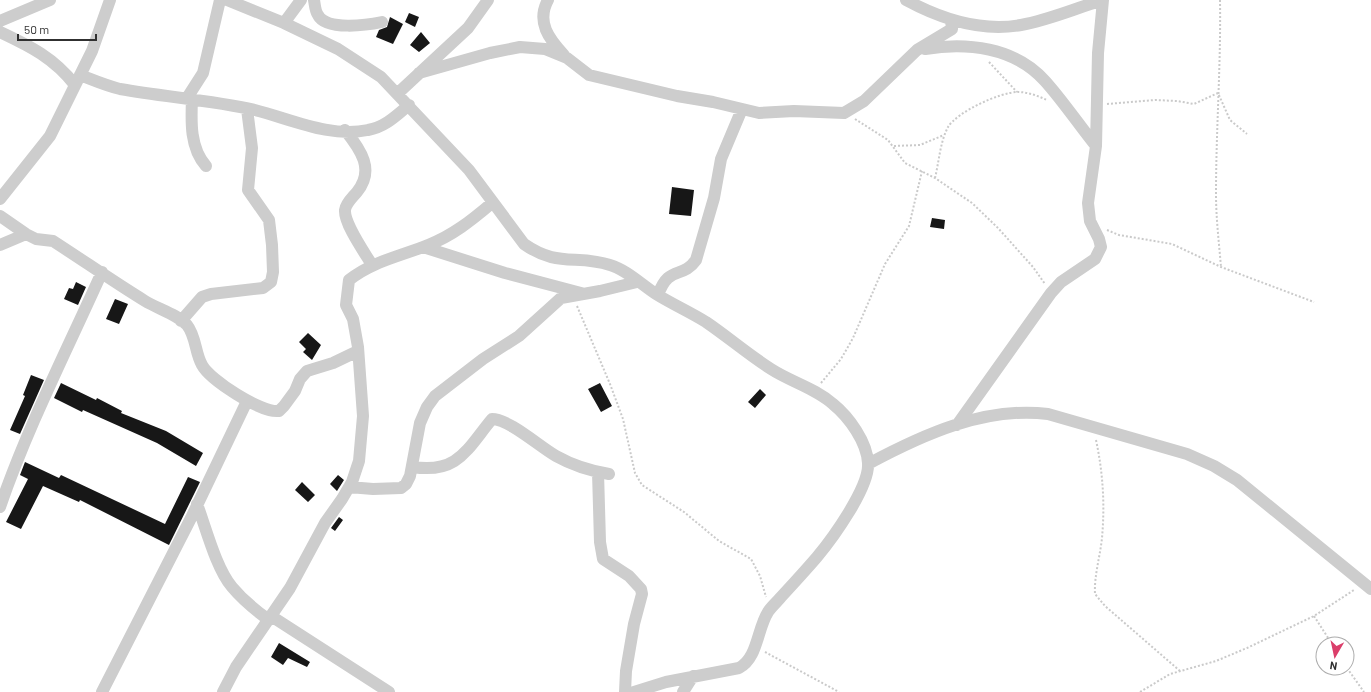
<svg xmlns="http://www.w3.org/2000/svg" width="1371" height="692" font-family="Barlow,sans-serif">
<rect width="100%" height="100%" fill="#fff"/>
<!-- building -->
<path fill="#171717" d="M 409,13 L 419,17 L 415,27 L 405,22 Z
M 390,17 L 403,24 L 393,44 L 376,37 L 379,30 L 387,27 Z
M 421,32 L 430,43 L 419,52 L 410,45 Z
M 672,187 L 694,190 L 691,216 L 669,214 Z
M 932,218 L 945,220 L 944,229 L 930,227 Z
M 76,282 L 86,287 L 78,305 L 64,299 L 69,288 L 73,289 Z
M 115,299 L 128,304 L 119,324 L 106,319 Z
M 308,333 L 321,345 L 312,360 L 303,352 L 306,349 L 299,342 Z
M 31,375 L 44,380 L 20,434 L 10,430 L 25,396 L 23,395 Z
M 61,383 L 96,400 L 97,398 L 122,411 L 121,413 L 166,431 L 203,453 L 196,466 L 157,443 L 83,410 L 82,412 L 54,398 Z
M 600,383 L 612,406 L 601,412 L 588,389 Z
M 760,389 L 766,395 L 755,408 L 748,402 Z
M 25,462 L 59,478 L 61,475 L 165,524 L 188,477 L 200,482 L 169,545 L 80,500 L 79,502 L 43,486 L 21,529 L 6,522 L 28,479 L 20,475 Z
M 338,475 L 344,480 L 337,491 L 330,484 Z
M 302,482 L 315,495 L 308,502 L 295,490 Z
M 339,517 L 343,520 L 335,531 L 331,528 Z
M 279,643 L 310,662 L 307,667 L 288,658 L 283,665 L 271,657 Z"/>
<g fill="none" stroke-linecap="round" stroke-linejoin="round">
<!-- path -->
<path stroke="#cacaca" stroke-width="2" stroke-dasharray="2 2" stroke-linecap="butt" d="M 1220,0 C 1221,65 1216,129 1216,194 C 1216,218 1219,243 1221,267
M 989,62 L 1017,92
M 1107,104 L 1155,100 L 1177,101 L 1194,104 L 1218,93 L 1230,120 L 1247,134
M 855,119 L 888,140 L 905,163 L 935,178 L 972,203 L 998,228 L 1033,267 L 1045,284
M 894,146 L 920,145 L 944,135
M 935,178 C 939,162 940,142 948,127 C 957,112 1000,92 1018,92 C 1028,92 1038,96 1047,100
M 1107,230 L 1119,235 L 1172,244 L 1221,267 L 1314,302
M 577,306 L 610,384 L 623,419 L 635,473 L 642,485 L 684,512 L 719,541 L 751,559 L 760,576 L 766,597
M 821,383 L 841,359 L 853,338 L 885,264 L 909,226 L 922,171
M 1096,440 C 1103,473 1105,504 1102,538 C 1100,557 1094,576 1095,594 L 1105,606 L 1180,671
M 1314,616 L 1332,644
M 765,652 L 839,692
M 1347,668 L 1364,692
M 1140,692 L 1170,674 L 1216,661 L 1247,648 L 1314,616 L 1354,590"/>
<!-- minor -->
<path stroke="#cdcdcd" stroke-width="12" d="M 227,0 L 284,23 L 338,49 L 381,77 L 469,170 L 524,244 C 558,268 576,254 610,265 C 627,270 642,285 656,294 C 672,304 690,312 706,322 C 728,337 749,355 771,369 C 791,382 815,388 833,404 C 849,417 867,442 868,463 C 870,487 832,539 817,557 C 805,571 793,584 781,597 C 777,602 771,607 768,612 C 757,629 758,658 739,668 L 666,682 L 634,692
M 314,0 C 315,5 315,11 318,15 C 326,31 368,25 382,22
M 548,0 C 536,22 549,39 564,55
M 906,0 C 941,19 981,32 1021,25 C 1049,20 1076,8 1103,0
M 0,21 L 50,0
M 284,23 L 301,0
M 0,32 C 30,46 54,58 75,85
M 925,49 C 966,42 1015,47 1045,81 C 1063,101 1079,125 1096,146
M 419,73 L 490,53 L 520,47 L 545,49 L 567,58 L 589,75 L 677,96 L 713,102 L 759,113 L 794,111 L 844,113 L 864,101 L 917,50 L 952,29 L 951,20
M 80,75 C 93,80 107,86 120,89 C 165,97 211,100 255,110 C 291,119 330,138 368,130 C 385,127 396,116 409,105
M 397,94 L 468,28 L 488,0
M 187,98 L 203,73 L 220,0
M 192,99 C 191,122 190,148 206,166
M 345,130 C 361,150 375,170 357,192 C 352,198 346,203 345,210 C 344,224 365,253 372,265
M 0,199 L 50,136 L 92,51 L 110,0
M 0,216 L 26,234 L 36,239 L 53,241 C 84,261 114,282 145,301 C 158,309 177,314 187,325 C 196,336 195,353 202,365 C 210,380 261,413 279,411 L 284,406 L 295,391 L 300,379 L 307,371 L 333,363 L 358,351
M 0,245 L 26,234
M 423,247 L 505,273 L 581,293
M 658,295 C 669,264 682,280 696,260 L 714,198 L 721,159 L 742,109
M 181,321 L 202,297 L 211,294 L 263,288 L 271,282 L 273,272 L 272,245 L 269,220 L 248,190 L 252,148 L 247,109
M 957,425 L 1051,293 L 1061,282 L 1095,259 L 1101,247 L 1099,239 L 1090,221 L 1088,203 L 1096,146 L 1098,53 L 1103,0
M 868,464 C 922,435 985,406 1048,414 L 1187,454 L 1214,466 L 1237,480 L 1371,589
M 413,467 C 458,474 467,449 492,419 C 509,419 540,447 556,456 C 572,465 591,471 609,474
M 598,472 L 600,542 L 603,559 L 629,576 L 641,589 L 642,594 L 634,624 L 626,671 L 625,692
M 349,487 L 373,489 L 401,488 L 406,484 L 410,476 L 420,423 L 427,407 L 435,396 L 483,359 L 519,336 L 561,298 L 600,291 L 637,282
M 197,504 C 206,528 216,568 232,587 C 242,599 255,610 269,620
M 0,507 C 28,426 67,350 102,272
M 271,616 L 389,692
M 102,692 L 191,518 L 247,401
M 223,692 L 236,667 L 290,588 L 325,523 L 342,499 L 352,482 L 359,461 L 363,416 L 358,347 L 353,319 L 346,305 L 349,280 C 373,261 401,256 428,245 C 452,236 472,220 492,203
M 683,692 L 693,676"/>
</g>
<!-- north arrow -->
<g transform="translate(1335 656) rotate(189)"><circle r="19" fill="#ffffff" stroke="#acacac"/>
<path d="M0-3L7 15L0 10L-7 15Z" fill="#db3e6a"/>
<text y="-6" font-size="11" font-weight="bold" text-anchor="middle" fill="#303030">N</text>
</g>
<!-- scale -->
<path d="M18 34v6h78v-6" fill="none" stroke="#303030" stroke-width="2"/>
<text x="24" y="34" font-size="12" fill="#303030" stroke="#ffffff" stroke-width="3" paint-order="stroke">50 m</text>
</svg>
